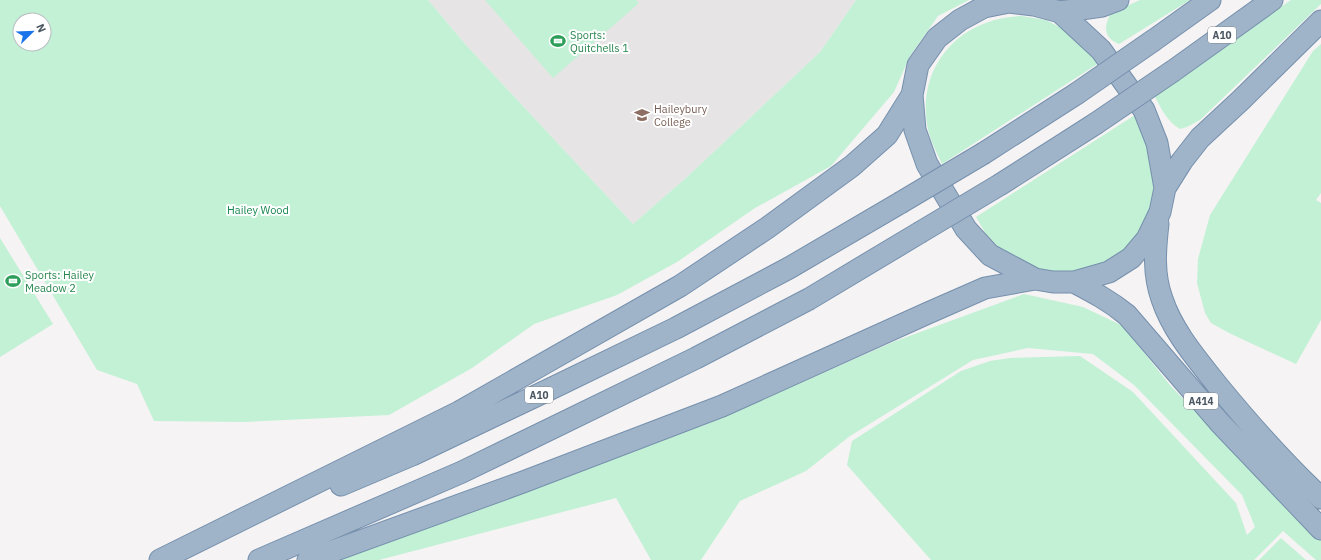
<svg xmlns="http://www.w3.org/2000/svg" width="1321" height="560" font-family="'IBM Plex Sans',sans-serif">
<rect width="100%" height="100%" fill="#f5f3f3"/>
<!-- education -->
<path fill="#e6e4e5" d="M 428,0 L 856,0 L 820,52 L 687,177 L 633,224 L 466,45 Z"/>
<!-- green -->
<path fill="#c3f1d5" fill-rule="evenodd" d="M 0,0 L 428,0 L 466,45 L 633,224 L 687,177 L 820,52 L 856,0 L 969,0 L 938,16 L 910,56 L 894,92 L 831,166 L 755,208 L 677,262 L 617,295 L 534,324 L 472,368 L 389,415 L 244,422 L 154,421 L 137,384 L 97,370 L 0,206 ZM 20,20 L 44,20 L 44,44 L 20,44 Z
M 485,0 L 636,0 L 639,3 L 553,78 Z
M 1140,0 L 1190,0 L 1119,44 C 1104,38 1103,27 1111,13 Z
M 1291,0 L 1321,0 L 1321,4 L 1200,120 L 1187,127 L 1180,129 C 1167,122 1161,108 1154,95 Z
M 1021,16 L 1046,20 L 1069,32 L 1099,63 L 942,164 C 936,151 929,138 927,124 C 918,63 962,18 1021,16 Z
M 1321,44 L 1321,193 L 1316,200 L 1321,203 L 1321,320 L 1296,364 L 1231,334 L 1211,323 L 1205,313 L 1197,283 L 1198,259 L 1210,215 L 1313,51 Z
M 1135,115 L 1146,132 L 1156,195 L 1142,231 L 1125,250 L 1103,264 L 1065,273 L 1039,270 L 1004,253 L 986,234 L 976,217 Z
M 0,238 L 53,324 L 0,357 Z
M 1024,294 L 1083,307 L 1123,326 L 1169,384 L 1256,476 L 1321,539 L 1321,560 L 1316,560 L 1283,531 L 1254,560 L 931,560 L 847,465 L 852,441 L 961,371 L 990,361 L 1010,358 L 1080,356 L 1133,392 L 1236,503 L 1247,535 L 1255,527 L 1242,495 L 1134,385 L 1093,354 L 1028,348 L 973,360 L 850,436 L 806,471 L 740,501 L 701,560 L 651,560 L 616,498 L 379,560 L 319,560 L 707,424 L 893,342 Z
M 1281,538 L 1306,560 L 1259,560 Z"/>
<g fill="none" stroke-linecap="round" stroke-linejoin="round">
<!-- trunk casing -->
<g stroke="#7690ad" stroke-width="23">
<path id="trunk" d="M 1009,2 L 1034,5 L 1060,12 L 1101,50 L 1144,110 L 1157,143 L 1165,188 L 1160,212 L 1147,239 L 1131,258 L 1109,272 L 1074,282 L 1053,282 L 1035,279 L 990,255 L 966,229 L 927,164 L 915,130 L 912,95 L 918,65 L 937,38 L 960,20 L 984,7 Z
M 1060,12 L 1102,6 L 1118,0
M 1154,40 L 1210,0
M 1173,71 L 1272,0
M 984,153 L 1076,94
M 1001,184 L 1095,124
M 1165,188 L 1182,161 L 1200,138 L 1241,100 L 1321,21
M 1158,224 C 1155,250 1153,274 1162,299 C 1173,332 1197,359 1218,386 C 1250,425 1284,463 1321,498
M 1074,282 C 1093,292 1110,301 1127,315 L 1220,423 L 1321,529
M 341,485 L 412,455 L 544,392 L 676,328 L 789,268 L 900,203
M 160,560 L 459,412 L 680,286 L 767,228 L 852,166 L 887,135 L 912,95
M 259,560 L 462,472 L 696,358 L 809,299 L 919,233
M 308,560 L 523,482 L 722,406 L 928,313 L 985,288 L 1035,279"/>
</g>
<!-- trunk -->
<use href="#trunk" stroke="#9fb4c9" stroke-width="21"/>
<!-- trunk-bridge casing -->
<g stroke="#7690ad" stroke-width="23" stroke-linecap="butt">
<path id="trunk-bridge" d="M 1076,94 L 1154,40
M 1095,124 L 1173,71
M 900,203 L 984,153
M 919,233 L 1001,184"/>
</g>
<!-- trunk-bridge -->
<use href="#trunk-bridge" stroke="#9fb4c9" stroke-width="21"/>
</g>
<!-- icons -->
<defs>
<g id="stadium-bare" transform="scale(1.2)"><path d="M0-5a6.5 5 0 1 0 0 10a6.5 5 0 1 0 0-10ZM-3.5-1.8h7v3.6h-7Z" fill="#2e9e5b" stroke="#fff" stroke-width="2.5" paint-order="stroke"/></g>
<g id="school-bare" transform="scale(1.2)"><path d="M0-5L7-2L0 1L-7-2ZM-4 1L0 2.5L4 1V4Q0 6-4 4Z" fill="#8d6e63" stroke="#fff" stroke-width="2.5" paint-order="stroke"/></g>
</defs>
<g fill-rule="evenodd">
<use href="#stadium-bare" x="558" y="41"/>
<use href="#school-bare" x="642" y="115"/>
<use href="#stadium-bare" x="13" y="281"/>
</g>
<g text-anchor="middle" stroke-width="4" stroke-linejoin="round" paint-order="stroke">
<!-- shield labels -->
<g fill="#fff" stroke="#808990" stroke-width="1">
<rect x="1208" y="27" width="28" height="16" rx="3"/>
<rect x="525" y="387" width="28" height="16" rx="3"/>
<rect x="1184" y="393" width="34" height="16" rx="3"/>
</g>
<g font-size="10" font-weight="bold" fill="#4a5661">
<text x="1222" y="39">A10</text>
<text x="539" y="399">A10</text>
<text x="1201" y="405">A414</text>
</g>
<!-- leisure labels -->
<g font-size="11" fill="#27864d" stroke="#fff" text-anchor="start">
<text x="570" y="39">Sports:<tspan x="570" dy="13">Quitchells 1</tspan></text>
<text x="25" y="279">Sports: Hailey<tspan x="25" dy="13">Meadow 2</tspan></text>
</g>
<!-- education labels -->
<g font-size="11" fill="#785e54" stroke="#fff" text-anchor="start">
<text x="654" y="113">Haileybury<tspan x="654" dy="13">College</tspan></text>
</g>
<!-- park labels -->
<g font-size="11" fill="#17864f" stroke="#fff">
<text x="258" y="214">Hailey Wood</text>
</g>
</g>
<!-- north arrow -->
<g transform="translate(32 32) rotate(67)"><circle r="19" fill="#ffffff" stroke="#b7bbc0"/>
<path d="M0-3L7 15L0 10L-7 15Z" fill="#1a73e8"/>
<text y="-6" font-size="11" font-weight="bold" text-anchor="middle" fill="#4a5661">N</text>
</g>
</svg>
